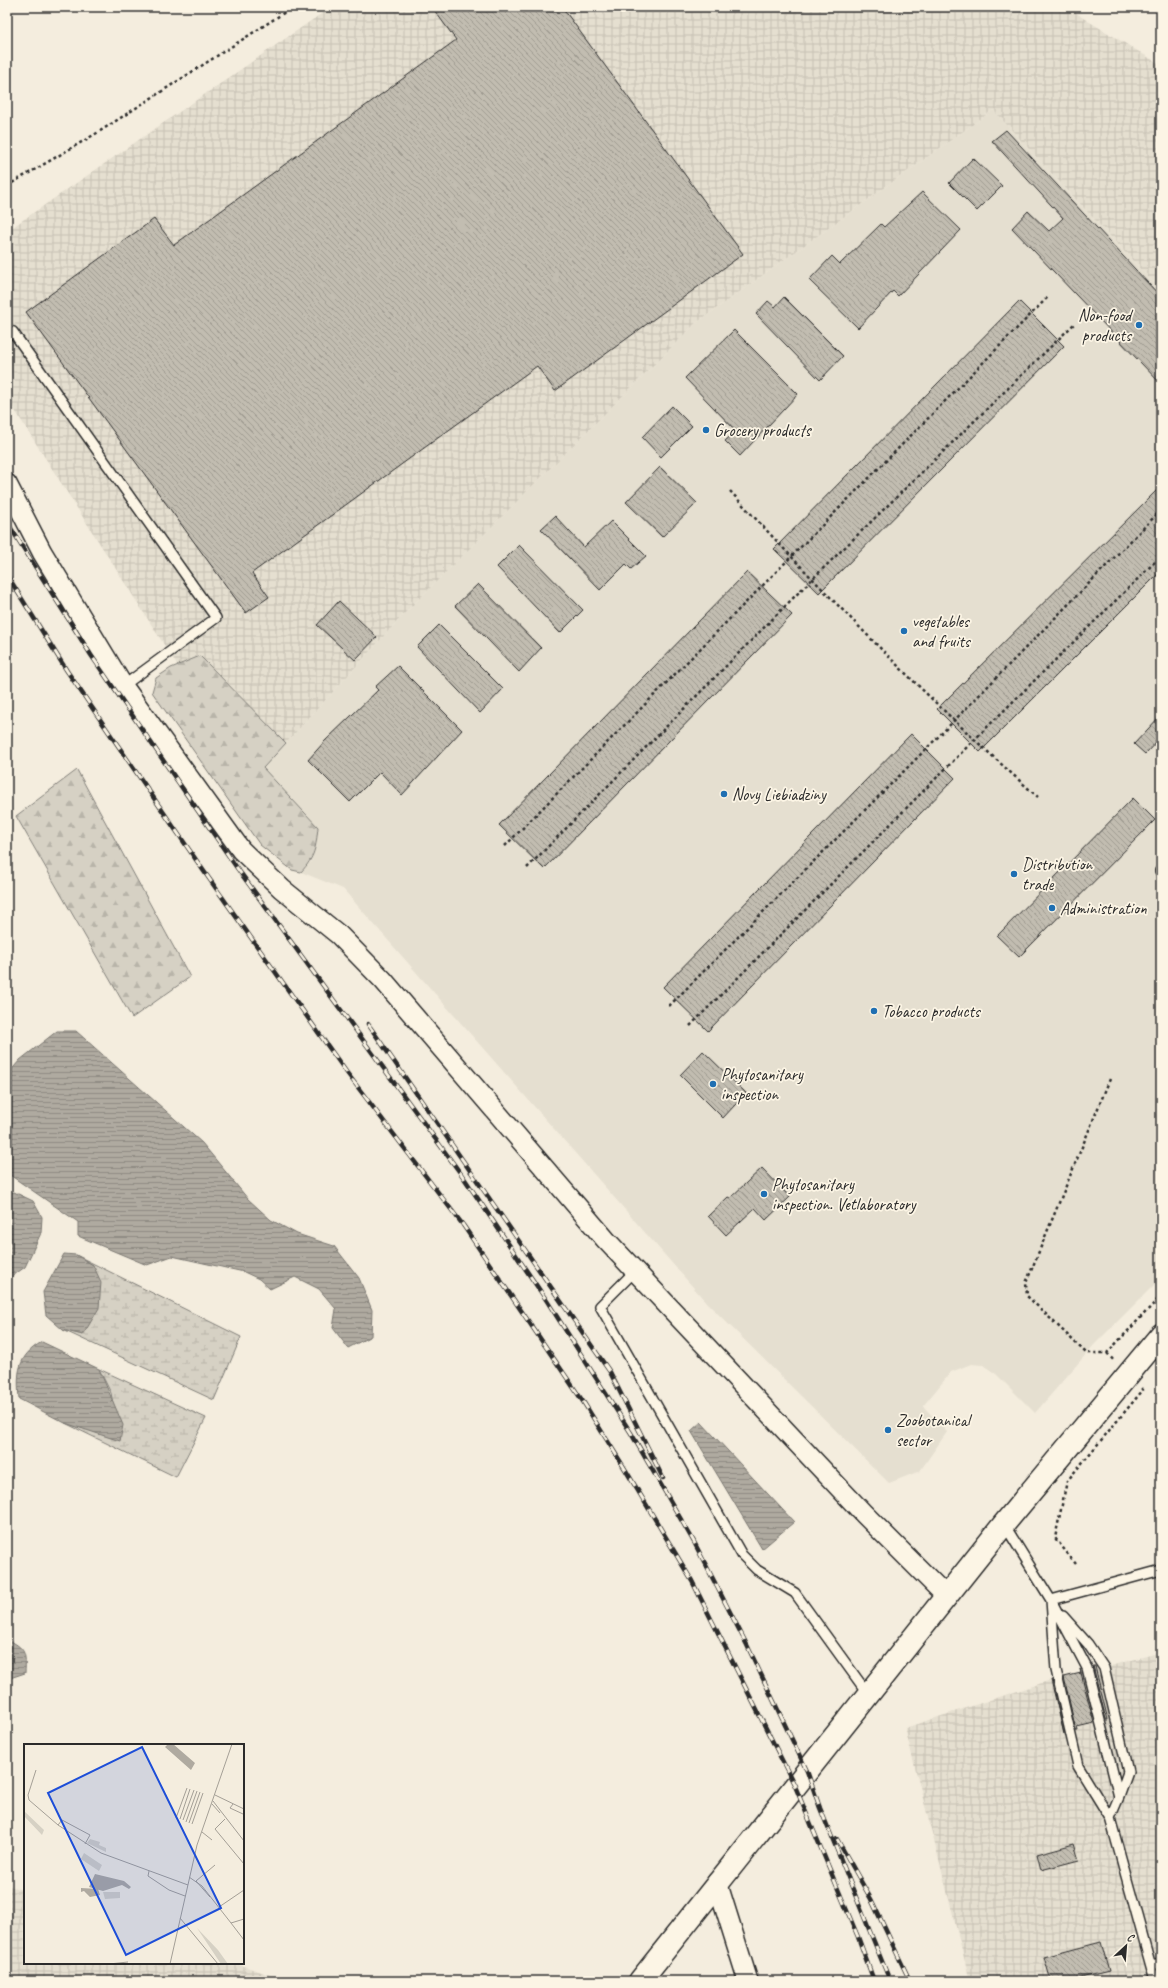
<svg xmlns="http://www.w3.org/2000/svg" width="1168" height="1988" font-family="Caveat,sans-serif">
<defs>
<pattern id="industrial-grid" width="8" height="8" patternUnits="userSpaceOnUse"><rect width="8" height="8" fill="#e5dfd0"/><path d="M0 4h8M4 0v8" fill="none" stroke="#c5c0b3"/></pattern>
<pattern id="forest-firs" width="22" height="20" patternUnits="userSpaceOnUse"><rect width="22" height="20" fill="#d6d1c4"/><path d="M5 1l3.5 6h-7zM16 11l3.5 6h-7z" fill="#b8b4a9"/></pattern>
<pattern id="wetland-marsh" width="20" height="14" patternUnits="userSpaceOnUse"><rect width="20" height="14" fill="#d6d1c4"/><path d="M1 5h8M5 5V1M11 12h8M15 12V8" fill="none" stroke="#b8b4a9"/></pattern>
<pattern id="water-rules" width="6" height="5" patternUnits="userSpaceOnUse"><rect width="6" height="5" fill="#afaaa0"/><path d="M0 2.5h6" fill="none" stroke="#8f8b83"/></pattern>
<pattern id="building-back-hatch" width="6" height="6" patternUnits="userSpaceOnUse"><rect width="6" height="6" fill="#c2bdb1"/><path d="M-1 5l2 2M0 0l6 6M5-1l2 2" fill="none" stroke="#9e9a90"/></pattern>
</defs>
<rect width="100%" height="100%" fill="#f4edde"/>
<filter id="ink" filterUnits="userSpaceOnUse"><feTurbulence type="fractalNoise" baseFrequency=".025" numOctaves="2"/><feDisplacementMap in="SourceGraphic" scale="8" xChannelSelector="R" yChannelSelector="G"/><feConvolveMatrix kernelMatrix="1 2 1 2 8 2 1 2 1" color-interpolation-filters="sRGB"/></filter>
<g filter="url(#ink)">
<!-- built -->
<path fill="#e5dfd0" d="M 993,110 L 1161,291 L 1161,1278 L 1094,1345 L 1035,1413 L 996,1374 L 983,1365 L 971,1364 L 951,1372 L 923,1406 L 947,1432 L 920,1471 L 889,1483 L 707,1303 L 343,889 L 301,872 L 311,861 L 318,827 L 263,768 L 405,613 L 696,323 Z"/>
<!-- industrial -->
<path fill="url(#industrial-grid)" d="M 331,7 L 1069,7 L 1083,18 L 1161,65 L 1161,291 L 993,110 L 696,323 L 405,613 L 286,743 L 200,656 L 177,665 L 7,398 L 7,231 Z
M 1161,1652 L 1161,1981 L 970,1981 L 905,1728 L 1051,1680 L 1080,1673 L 1080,1669 L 1095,1666 L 1096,1670 Z
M 7,1885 L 25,1891 L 25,1963 L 235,1963 L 287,1981 L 7,1981 Z"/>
<!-- forest -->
<path fill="url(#forest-firs)" stroke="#807e78" d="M 200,656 L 286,743 L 263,768 L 318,827 C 316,847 315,857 301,872 L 292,870 L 260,845 L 152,692 L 156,678 L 171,668 Z
M 77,770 L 190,977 L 132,1018 L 16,816 Z"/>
<!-- wetland -->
<path fill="url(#wetland-marsh)" stroke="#807e78" d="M 76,1255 L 241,1337 L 214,1400 L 63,1330 L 83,1335 L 93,1265 Z
M 99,1369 L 206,1418 L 176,1477 L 65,1423 L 120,1440 L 111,1393 Z"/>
<!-- water -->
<path fill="url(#water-rules)" stroke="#7a7771" d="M 57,1031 L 76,1031 L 202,1143 L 248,1199 L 271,1220 L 297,1234 L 334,1246 L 359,1278 L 372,1310 L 371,1336 L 348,1348 L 333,1328 L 336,1309 L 319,1289 L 295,1277 L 270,1289 L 259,1279 L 244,1272 L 172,1256 L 147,1265 L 78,1236 L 78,1222 L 7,1173 L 7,1075 L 20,1060 Z
M 14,1192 L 33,1201 L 42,1217 L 41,1233 L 25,1267 L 7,1280 L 7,1194 Z
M 64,1254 L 76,1255 L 93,1265 L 101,1282 L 99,1308 L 83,1335 L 63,1330 L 46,1315 L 43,1292 Z
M 42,1342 L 99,1369 L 123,1425 L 120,1441 L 65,1423 L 19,1399 C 17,1373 17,1356 42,1342 Z
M 701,1422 L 794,1522 L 762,1549 L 691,1431 Z
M 7,1639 C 26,1649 26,1652 25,1673 L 10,1678 L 7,1677 Z"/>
<!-- building -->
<path fill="url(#building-back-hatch)" stroke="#2b2b2b" d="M 432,7 L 562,7 L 743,254 L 555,391 L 537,366 L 252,573 L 269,597 L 246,613 L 26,312 L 154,219 L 174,245 L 456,40 Z
M 1006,130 L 1161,297 L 1161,384 L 1012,228 L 1028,211 L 1049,231 L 1063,218 L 992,141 Z
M 973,158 L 1002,186 L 977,211 L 949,183 Z
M 922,192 L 961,230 L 898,296 L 893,291 L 858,328 L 809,280 L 832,256 L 840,264 L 881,224 L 884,227 Z
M 784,297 L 843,356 L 820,380 L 756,314 L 768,301 L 775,307 Z
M 1019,301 L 1064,346 L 819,593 L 774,549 Z
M 734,330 L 798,394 L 740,456 L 725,441 L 736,431 L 685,378 Z
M 672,406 L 692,426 L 661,457 L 642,437 Z
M 660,467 L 697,503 L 662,537 L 626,502 Z
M 1161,486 L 1161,571 L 980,752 L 937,709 Z
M 555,516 L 584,547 L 611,521 L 646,556 L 631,569 L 626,564 L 600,590 L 541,529 Z
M 519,545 L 583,610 L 560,633 L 497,567 Z
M 747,572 L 792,615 L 544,869 L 499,825 Z
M 478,584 L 541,648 L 519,672 L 455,606 Z
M 339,601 L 377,637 L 355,660 L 317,625 Z
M 439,625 L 503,689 L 480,713 L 417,647 Z
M 398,666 L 462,730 L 402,795 L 380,772 L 350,802 L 308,760 L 325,741 L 378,690 L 375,687 Z
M 1161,715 L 1161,737 L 1145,754 L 1134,744 Z
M 911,734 L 955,778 L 708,1031 L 663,987 Z
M 1133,798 L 1155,820 L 1019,957 L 997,936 Z
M 703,1051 L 746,1093 L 723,1118 L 680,1075 Z
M 762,1168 L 790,1197 L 766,1220 L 755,1208 L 726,1235 L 708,1216 L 728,1197 L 730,1198 Z
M 1093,1666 L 1095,1666 L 1108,1720 L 1106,1720 Z
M 1080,1669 L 1094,1723 L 1077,1727 L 1078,1731 L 1076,1731 L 1064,1677 L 1081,1673 Z
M 1051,1680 L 1052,1680 L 1064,1734 Z
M 1074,1844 L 1079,1860 L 1041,1870 L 1037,1854 Z
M 1101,1942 L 1109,1971 L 1068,1981 L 1051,1981 L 1044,1957 Z"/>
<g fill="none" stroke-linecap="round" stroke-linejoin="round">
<!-- lane casing -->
<g stroke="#2b2b2b" stroke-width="12">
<path id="lane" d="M 7,335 L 13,332 L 216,618 L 123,686
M 1160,871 L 1161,870
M 635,1271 L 600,1306 L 742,1555 L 757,1570 L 795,1593 L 868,1694
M 1004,1524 L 1051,1600 L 1087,1668 L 1119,1797 L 1110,1818 L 1155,1981
M 1063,1616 L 1088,1644 L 1104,1668 L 1128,1772 L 1119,1797
M 1110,1818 L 1078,1766 L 1056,1670 L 1051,1600 L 1161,1570
M 1151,1965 L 1161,1963"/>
</g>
<!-- street casing -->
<g stroke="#2b2b2b" stroke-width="22">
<path id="street" d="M 7,484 L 42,552 L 123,686 L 241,850 L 282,889 L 339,935 L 383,980 L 606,1240 L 864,1514 L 947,1597
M 717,1882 L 748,1981"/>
</g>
<!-- secondary casing -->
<g stroke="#2b2b2b" stroke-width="25">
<path id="secondary" d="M 640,1981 L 1004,1524 L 1161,1335"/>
</g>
<!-- path -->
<path stroke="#2b2b2b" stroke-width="2.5" stroke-dasharray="3 3" stroke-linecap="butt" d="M 7,186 L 97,133 L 293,7
M 730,491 C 828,597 929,701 1038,797
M 505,846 L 1049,296
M 527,868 L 800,591 L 1075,323
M 669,1006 L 940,735 L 1161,510
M 690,1026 L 974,740 L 1161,556
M 1110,1079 L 1026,1283 L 1027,1296 L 1086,1353 L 1107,1353 L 1161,1296
M 1107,1353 L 1115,1362
M 1076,1564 L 1055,1538 L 1067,1481 L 1143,1390 L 1141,1388"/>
<!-- lane -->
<use href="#lane" stroke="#fcf5e5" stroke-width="9"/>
<!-- street -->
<use href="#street" stroke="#fcf5e5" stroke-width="19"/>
<!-- secondary -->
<use href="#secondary" stroke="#fcf5e5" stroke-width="22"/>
<!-- rail casing -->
<g stroke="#2b2b2b" stroke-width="4.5">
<path id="rail" d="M 7,522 L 91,655 L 237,868 L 464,1178 L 547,1301 L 631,1433 L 694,1542 L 747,1645 L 807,1771 L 820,1808 L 890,1981
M 7,575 L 67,671 L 203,870 L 347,1073 L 463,1225 L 584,1403 L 625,1469 L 692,1581 L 795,1786 L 858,1937 L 874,1981
M 368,1024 L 610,1372 L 663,1478
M 837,1839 L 871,1899 L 910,1981"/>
</g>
<!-- rail -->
<use href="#rail" stroke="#fcf5e5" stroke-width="3" stroke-dasharray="9" stroke-linecap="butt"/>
</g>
</g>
<!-- markers -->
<g fill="#1f6fb2" stroke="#fcf5e5" stroke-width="1.5">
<circle cx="1139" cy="325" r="4"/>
<circle cx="706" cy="430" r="4"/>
<circle cx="904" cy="631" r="4"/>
<circle cx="724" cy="794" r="4"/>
<circle cx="1014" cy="874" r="4"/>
<circle cx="1052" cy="908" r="4"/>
<circle cx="874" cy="1011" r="4"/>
<circle cx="713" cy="1084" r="4"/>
<circle cx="764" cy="1194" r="4"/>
<circle cx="888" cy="1430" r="4"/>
</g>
<g text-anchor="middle" stroke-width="3.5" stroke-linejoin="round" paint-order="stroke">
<!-- poi labels -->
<g font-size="17" fill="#2b2b2b" stroke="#fcf5e5" text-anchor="start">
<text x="1131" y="321" text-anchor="end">Non-food<tspan x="1131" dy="20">products</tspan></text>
<text x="714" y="436">Grocery products</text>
<text x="912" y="627">vegetables<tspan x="912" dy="20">and fruits</tspan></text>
<text x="732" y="800">Novy Liebiadziny</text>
<text x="1022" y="870">Distribution<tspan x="1022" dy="20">trade</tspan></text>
<text x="1060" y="914">Administration</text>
<text x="882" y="1017">Tobacco products</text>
<text x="721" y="1080">Phytosanitary<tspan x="721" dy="20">inspection</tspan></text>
<text x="772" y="1190">Phytosanitary<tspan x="772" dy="20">inspection. Vetlaboratory</tspan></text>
<text x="896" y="1426">Zoobotanical<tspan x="896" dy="20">sector</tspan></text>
</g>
</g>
<!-- overview -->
<g transform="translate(24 1744)">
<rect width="220" height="220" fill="#f4edde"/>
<path d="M 0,67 L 20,86 L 18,91 L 0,72 ZM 66,95 L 76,98 L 75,101 L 82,104 L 82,108 L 63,99 ZM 60,109 L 78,121 L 75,127 L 57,115 ZM 173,184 L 194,206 L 204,220 L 197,220 Z" fill="#d6d1c4"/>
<path d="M 79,148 L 96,148 L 96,154 L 81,155 Z" fill="#d6d1c4"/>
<path d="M 144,0 L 149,0 L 171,19 L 167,26 L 141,3 ZM 71,130 L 100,137 L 107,143 L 105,145 L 98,141 L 79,147 L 65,143 ZM 57,144 L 74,145 L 76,151 L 66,153 L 60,147 L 57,148 Z" fill="#afaaa0"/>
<path fill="none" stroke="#a49f96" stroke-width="1" d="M 12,26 L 4,51 L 5,56 L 34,81 L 77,109 L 164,141M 191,51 L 220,65M 189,57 L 220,97M 188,60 L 196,69M 209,60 L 206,64 L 219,70M 152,74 L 163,44M 156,75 L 166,45M 201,75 L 191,85 L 220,120M 159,76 L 170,46M 162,78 L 173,47M 165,79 L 176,48M 168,80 L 179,49M 34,81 L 38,76 L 66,91 L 61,100M 178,88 L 188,96M 125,127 L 124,132 L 145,146 L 161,152M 165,133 L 178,142 L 207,179 L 220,175M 186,153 L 172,137 L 191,121M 195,163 L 220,146M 156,174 L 194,220M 207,179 L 220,196M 85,220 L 104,218M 146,220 L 173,101 L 208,0"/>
<path fill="#1d4ed8" fill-opacity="0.15" stroke="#1d4ed8" stroke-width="2" d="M 118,3 L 197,164 L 102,211 L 24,49 Z"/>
<rect width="220" height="220" fill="none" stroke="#2b2b2b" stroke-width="2"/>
</g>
<!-- margin -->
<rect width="1168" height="1988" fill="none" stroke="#fcf5e5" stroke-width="24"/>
<rect x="12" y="12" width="1144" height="1964" fill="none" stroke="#2b2b2b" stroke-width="1.5" filter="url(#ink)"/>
<!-- north arrow -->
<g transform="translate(1126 1946) rotate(26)" stroke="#fcf5e5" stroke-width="3" paint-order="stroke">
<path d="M0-3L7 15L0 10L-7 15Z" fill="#2b2b2b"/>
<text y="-6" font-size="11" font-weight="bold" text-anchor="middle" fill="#2b2b2b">С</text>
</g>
</svg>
